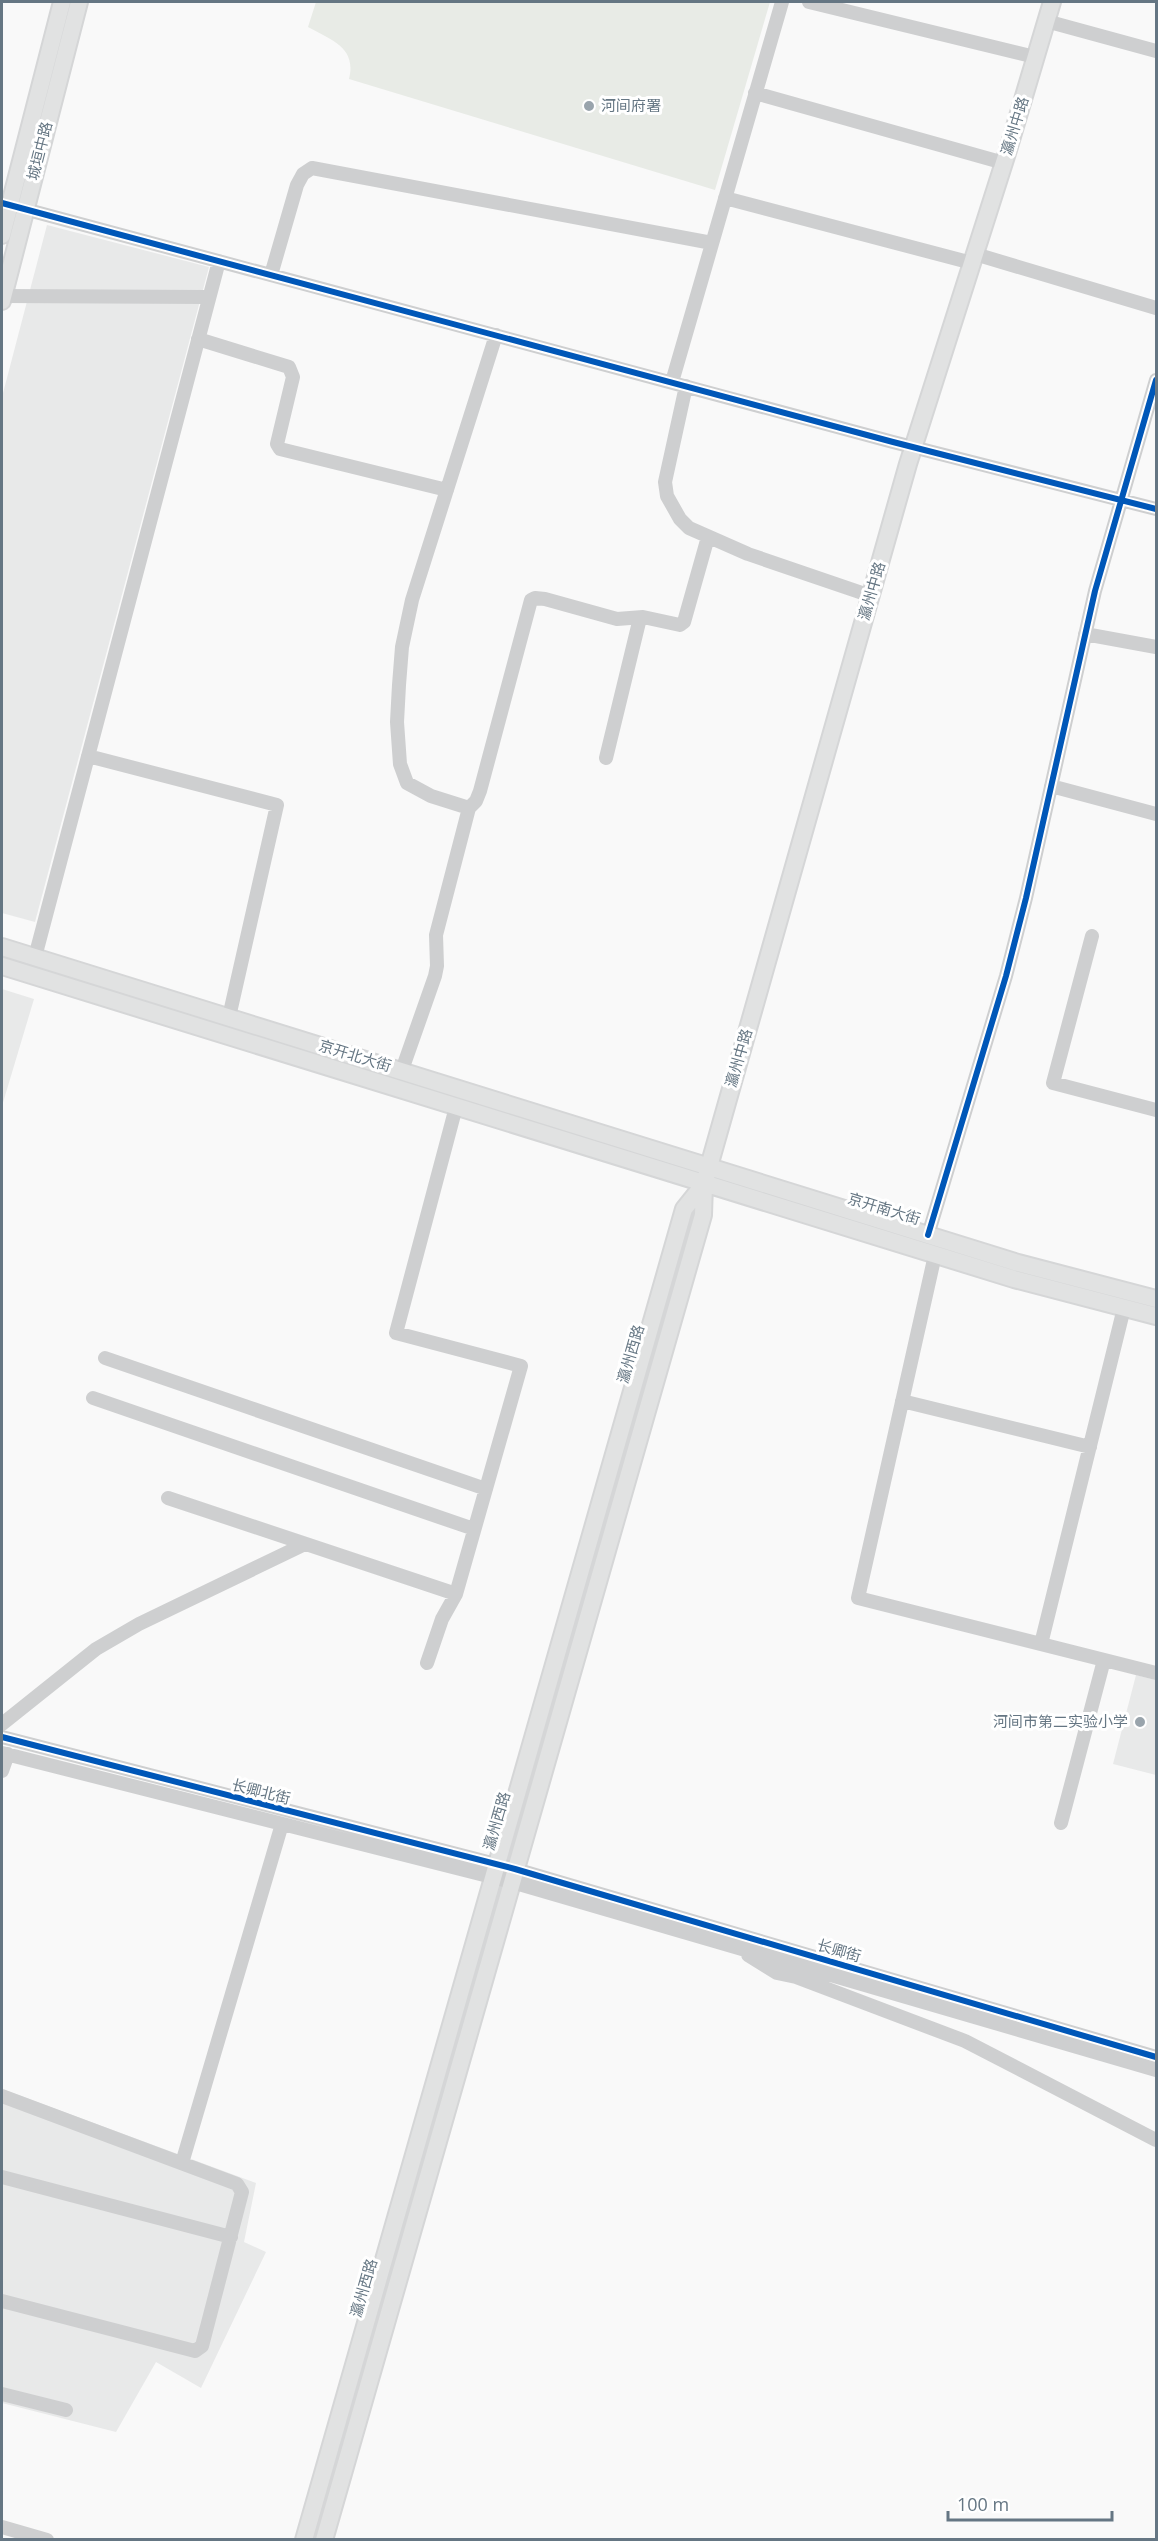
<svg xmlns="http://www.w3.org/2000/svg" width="1158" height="2541" font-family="'Open Sans','Noto Sans SC',sans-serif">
<rect width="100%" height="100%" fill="#f9f9f9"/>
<!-- built -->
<path fill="#e8e9e9" d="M 47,225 L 209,267 L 35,922 L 2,913 L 2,397 Z
M 2,989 L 34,999 L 2,1106 Z
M 1136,1675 L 1156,1680 L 1156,1775 L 1113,1764 Z
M 2,2089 L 256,2183 L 244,2242 L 266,2252 L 201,2388 L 156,2362 L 116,2432 L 2,2403 Z"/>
<!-- green -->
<path fill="#e8ebe6" d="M 316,2 L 770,2 L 715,190 L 349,79 C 357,47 331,40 308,27 Z"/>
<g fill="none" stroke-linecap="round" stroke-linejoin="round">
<!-- major casing -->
<g stroke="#d5d6d7" stroke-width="20">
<path id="major" d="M 2,235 L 62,2
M 2,301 L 79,2
M 2,947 L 1018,1263 L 1156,1299
M 2,966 L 1014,1279 L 1156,1316
M 304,2540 L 684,1209 L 704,1184
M 324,2540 L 703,1215 L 704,1184 L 908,464 L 1008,150 L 1052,2"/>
</g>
<!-- minor -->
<path stroke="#cecfd0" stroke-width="14" d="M 809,2 L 1035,57
M 1046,21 L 1156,51
M 755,93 L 1004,163
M 725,198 L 972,263
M 2,203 L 893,442 L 1156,509
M 975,254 L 1156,308
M 271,275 L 297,185 L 303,174 L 312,168 L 712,243
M 3,296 L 207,297
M 198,339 L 289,367 L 293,377 L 277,444 L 280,449 L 447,490
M 672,382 L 782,2
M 686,386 L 665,482 L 667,496 L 680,519 L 689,528 L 748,554 L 871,596
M 1085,634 L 1156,647
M 88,756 L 277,805 L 229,1017
M 606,758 L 640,618
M 1051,786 L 1156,814
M 469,808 L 476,801 L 480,791 L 531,600 L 535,598 L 545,599 L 617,619 L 643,617 L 680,625 L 684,622 L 708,537
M 1092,936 L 1053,1083 L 1156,1110
M 35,957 L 219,261
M 402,1070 L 435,976 L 437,966 L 436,935 L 469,808 L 431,796 L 407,783 L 400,764 L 397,722 L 399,685 L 402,647 L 412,600 L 496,335
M 928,1235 L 1006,976 L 1026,898 L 1095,591 L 1156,380
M 935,1255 L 858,1598 L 1156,1673
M 105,1358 L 486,1489
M 93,1398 L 474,1529
M 902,1401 L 1090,1447
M 168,1498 L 456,1594
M 1041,1644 L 1124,1308
M 427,1663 L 442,1619 L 456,1594 L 521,1366 L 396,1333 L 456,1107
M 2,1724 L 96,1649 L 139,1624 L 305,1544
M 2,1737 L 515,1869 L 1156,2057
M 2,1753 L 512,1882 L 1156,2070
M 2,1771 L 8,1754
M 1061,1823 L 1104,1660
M 748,1955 L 777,1973 L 796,1977 L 965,2041 L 1156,2140
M 2,2096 L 237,2184 L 242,2192 L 202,2346 L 195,2351 L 2,2301
M 182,2163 L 282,1824
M 2,2177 L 231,2237
M 2,2394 L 66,2410
M 2,2527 L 47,2540"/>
<!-- major -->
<use href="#major" stroke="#e1e2e2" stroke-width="16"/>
<!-- cycleway casing -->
<g stroke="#fff" stroke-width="10">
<path id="cycleway" d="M 2,203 L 893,442 L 1156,509
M 928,1235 L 1006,976 L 1026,898 L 1095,591 L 1156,380
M 2,1737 L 515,1869 L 1156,2057"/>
</g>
<!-- cycleway -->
<use href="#cycleway" stroke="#0057b8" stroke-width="6"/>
</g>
<!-- markers -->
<g fill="#99a4ac" stroke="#fff" stroke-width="2">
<circle cx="589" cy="106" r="6"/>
<circle cx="1140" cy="1722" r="6"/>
</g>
<g text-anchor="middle" stroke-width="6" stroke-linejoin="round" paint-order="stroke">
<!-- poi labels -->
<g font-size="15" fill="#657683" stroke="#fff" text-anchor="start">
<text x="601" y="111">河间府署</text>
<text x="1128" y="1727" text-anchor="end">河间市第二实验小学</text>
</g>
<!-- street labels -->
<g font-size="15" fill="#657683" stroke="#fff">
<text transform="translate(1015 126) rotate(-73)" y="5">瀛州中路</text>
<text transform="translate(40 151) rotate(-76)" y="5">城垣中路</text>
<text transform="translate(872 591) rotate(-74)" y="5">瀛州中路</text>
<text transform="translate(355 1056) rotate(17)" y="5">京开北大街</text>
<text transform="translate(739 1058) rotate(-74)" y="5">瀛州中路</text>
<text transform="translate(884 1209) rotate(17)" y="5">京开南大街</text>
<text transform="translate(631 1354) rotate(-74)" y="5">瀛州西路</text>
<text transform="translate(261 1792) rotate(14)" y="5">长卿北街</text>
<text transform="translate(497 1821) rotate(-74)" y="5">瀛州西路</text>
<text transform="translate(839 1951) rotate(16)" y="5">长卿街</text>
<text transform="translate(364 2288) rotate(-74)" y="5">瀛州西路</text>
</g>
</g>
<!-- border -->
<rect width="1158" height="2541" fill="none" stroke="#657683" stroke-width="6"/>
<!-- scale -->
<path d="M948 2511v9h164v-9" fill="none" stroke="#657683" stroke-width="3"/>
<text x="957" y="2511" font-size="18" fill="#657683" stroke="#ffffff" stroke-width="4.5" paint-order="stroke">100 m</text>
</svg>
